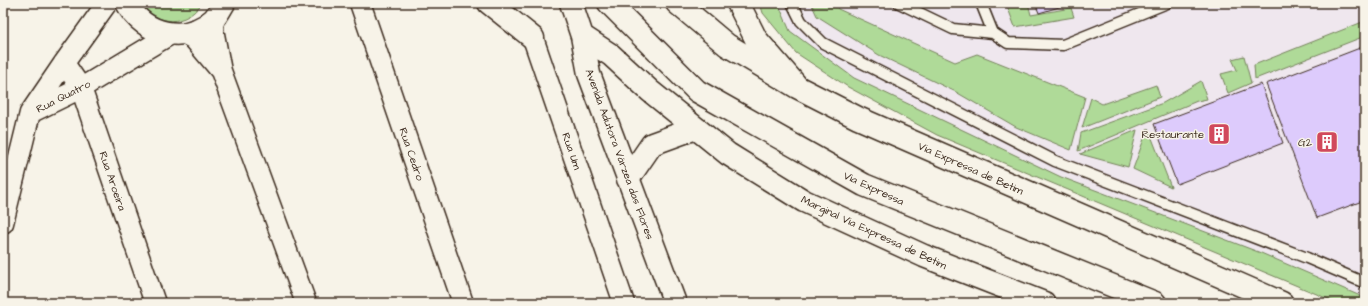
<svg xmlns="http://www.w3.org/2000/svg" width="1368" height="306" font-family="'Architects Daughter',sans-serif">
<rect width="100%" height="100%" fill="#f7f3e8"/>
<filter id="ink" filterUnits="userSpaceOnUse"><feTurbulence type="fractalNoise" baseFrequency=".025" numOctaves="2"/><feDisplacementMap in="SourceGraphic" scale="8" xChannelSelector="R" yChannelSelector="G"/><feConvolveMatrix kernelMatrix="1 2 1 2 8 2 1 2 1" color-interpolation-filters="sRGB"/></filter>
<g filter="url(#ink)">
<!-- built -->
<path fill="#efe7ee" d="M 766,3 L 1365,3 L 1365,303 L 1057,181 L 841,77 L 781,37 Z"/>
<!-- green -->
<path fill="#afda98" stroke="#75825b" d="M 141,3 L 202,3 C 186,27 157,26 141,3 Z
M 760,3 L 778,3 L 790,31 L 854,78 L 1061,177 L 1261,253 L 1365,298 L 1365,303 L 1338,303 L 937,135 L 848,87 L 796,53 L 763,13 Z
M 811,3 L 833,3 L 838,9 L 955,62 L 977,54 L 1085,97 L 1071,150 L 1016,127 L 956,92 L 879,55 L 817,16 Z
M 1006,3 L 1028,3 L 1031,15 L 1071,8 L 1074,17 L 1015,27 Z
M 1365,21 L 1365,36 L 1255,79 L 1254,65 Z
M 1244,56 L 1251,83 L 1228,93 L 1221,74 L 1237,70 L 1232,59 Z
M 1201,81 L 1207,99 L 1197,101 L 1078,151 L 1081,133 L 1163,103 Z
M 1156,85 L 1160,97 L 1082,128 L 1091,98 L 1102,104 Z
M 1148,128 L 1171,187 L 1133,169 Z
M 1137,130 L 1128,167 L 1080,154 Z"/>
<!-- building -->
<path fill="#ddcbfc" stroke="#3b2a1e" d="M 1035,3 L 1065,3 L 1066,5 L 1039,13 Z
M 1365,46 L 1365,200 L 1317,218 L 1266,84 Z
M 1261,84 L 1283,143 L 1177,184 L 1154,124 Z"/>
<g fill="none" stroke-linecap="round" stroke-linejoin="round">
<!-- lane casing -->
<g stroke="#3b2a1e" stroke-width="13">
<path id="lane" d="M 792,3 L 801,21 L 823,43 L 1055,161 L 1307,258 L 1365,283
M 899,3 L 953,29 L 993,33
M 981,3 L 993,33 L 1008,43 L 1063,45 L 1167,3"/>
</g>
<!-- street casing -->
<g stroke="#3b2a1e" stroke-width="23">
<path id="street" d="M 360,3 L 463,303
M 214,19 L 213,29 L 221,71 L 306,303
M 185,34 L 194,39 L 221,71
M 533,38 L 624,303
M 64,63 L 81,88 L 155,303
M 30,113 L 81,88 L 171,34
M 3,223 L 30,113 L 64,63 L 107,3"/>
</g>
<!-- secondary casing -->
<g stroke="#3b2a1e" stroke-width="25">
<path id="secondary" d="M 127,3 C 144,36 186,44 214,19 C 218,14 221,8 224,3
M 489,3 L 533,38
M 571,3 L 582,36 L 589,74 L 675,303
M 738,3 L 756,39 L 795,84
M 582,36 L 611,55 L 650,91 L 728,154 L 804,201 L 924,256 L 1044,303
M 628,179 L 652,144 L 696,128"/>
</g>
<!-- highway casing -->
<g stroke="#3b2a1e" stroke-width="25">
<path id="highway" d="M 609,3 L 697,91 L 864,185 L 1155,303
M 677,3 L 727,45 L 797,87 L 858,118 L 1282,303"/>
</g>
<!-- lane -->
<use href="#lane" stroke="#f7f3e8" stroke-width="10"/>
<!-- street -->
<use href="#street" stroke="#f7f3e8" stroke-width="20"/>
<!-- secondary -->
<use href="#secondary" stroke="#f7f3e8" stroke-width="22"/>
<!-- highway -->
<use href="#highway" stroke="#f7f3e8" stroke-width="22"/>
</g>
</g>
<!-- icons -->
<defs>
<g id="building-square" transform="scale(1.15)"><rect x="-9" y="-9" width="18" height="18" rx="4" fill="#d1495b" stroke="#f7f3e8"/><path d="M-4-6H4V6H1V3H-1V6H-4ZM-2.5-4.3h1.7v1.8h-1.7ZM.8-4.3h1.7v1.8H.8ZM-2.5-1h1.7V.8h-1.7ZM.8-1h1.7V.8H.8Z" fill="#fff"/></g>
</defs>
<g fill-rule="evenodd">
<use href="#building-square" x="1219" y="134"/>
<use href="#building-square" x="1327" y="142"/>
</g>
<g text-anchor="middle" stroke-width="3" stroke-linejoin="round" paint-order="stroke">
<!-- street labels -->
<g font-size="11" fill="#3b2a1e" stroke="#f7f3e8">
<text transform="translate(63 96) rotate(-27)" y="4">Rua Quatro</text>
<text transform="translate(572 151) rotate(71)" y="4">Rua Um</text>
<text transform="translate(412 154) rotate(71)" y="4">Rua Cedro</text>
<text transform="translate(620 154) rotate(70)" y="4">Avenida Adutora Várzea das Flores</text>
<text transform="translate(971 168) rotate(24)" y="4">Via Expressa de Betim</text>
<text transform="translate(113 181) rotate(71)" y="4">Rua Aroeira</text>
<text transform="translate(874 188) rotate(25)" y="4">Via Expressa</text>
<text transform="translate(874 232) rotate(25)" y="4">Marginal Via Expressa de Betim</text>
</g>
<!-- poi labels -->
<g font-size="11" fill="#3b2a1e" stroke="#f7f3e8" text-anchor="end">
<text x="1204" y="138">Restaurante</text>
<text x="1312" y="146">G2</text>
</g>
</g>
<!-- margin -->
<rect width="1368" height="306" fill="none" stroke="#f7f3e8" stroke-width="16"/>
<rect x="8" y="8" width="1352" height="290" fill="none" stroke="#3b2a1e" stroke-width="1.5" filter="url(#ink)"/>
</svg>
